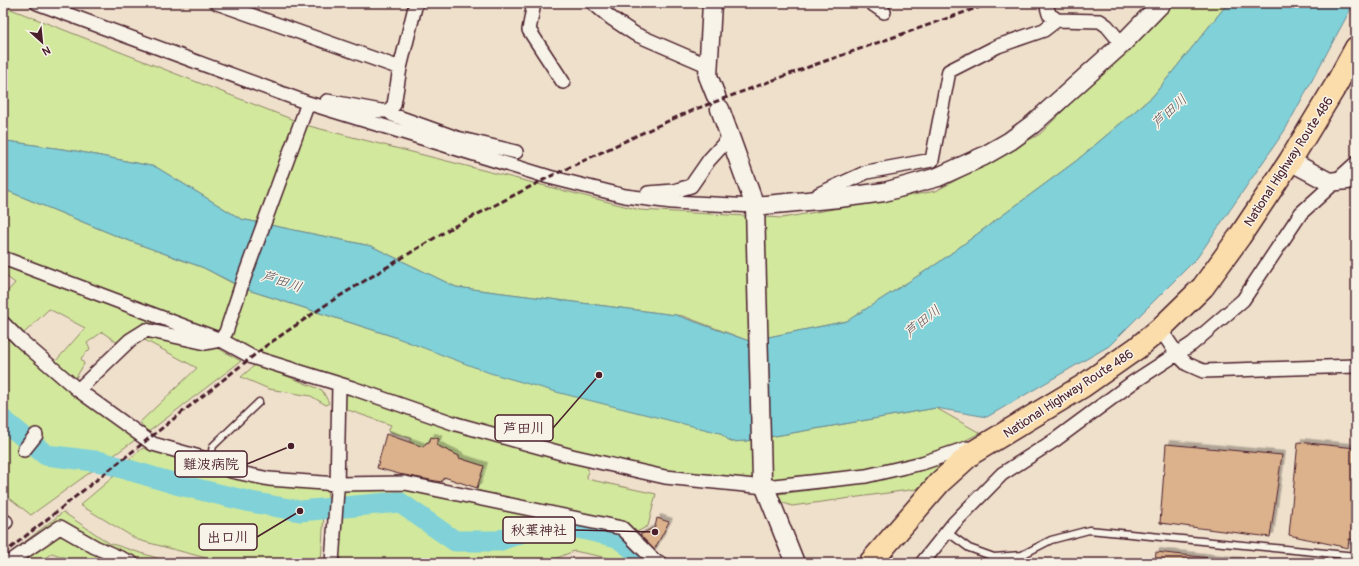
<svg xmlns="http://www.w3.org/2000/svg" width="1359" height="566" font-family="Pangolin,'Klee One',sans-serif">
<defs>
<filter id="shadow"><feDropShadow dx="3.5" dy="-3.5" stdDeviation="0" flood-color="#0004"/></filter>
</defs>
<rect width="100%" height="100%" fill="#efe0cc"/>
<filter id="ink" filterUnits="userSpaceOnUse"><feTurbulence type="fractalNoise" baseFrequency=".025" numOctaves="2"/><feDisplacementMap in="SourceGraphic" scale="8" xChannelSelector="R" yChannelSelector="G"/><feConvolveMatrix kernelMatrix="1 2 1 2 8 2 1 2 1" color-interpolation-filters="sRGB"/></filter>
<g filter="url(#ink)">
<!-- green -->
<path fill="#d2e89d" stroke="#8e8464" d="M 1170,3 L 1228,3 L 1153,96 L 1076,161 L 938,263 L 847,321 L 749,341 L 683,316 L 456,287 L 371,246 L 241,219 L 156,167 L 76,151 L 7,141 L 3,138 L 3,6 L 309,126 L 640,210 L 782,218 L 936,191 L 1040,134 Z
M 3,189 L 119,237 L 204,268 L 234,284 L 220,330 L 213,332 L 3,252 Z
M 3,263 L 197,337 L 140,326 L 118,343 L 102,332 L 87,343 L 90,349 L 81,358 L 84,364 L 74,381 L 55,362 L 85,328 L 49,309 L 22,335 L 3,327 L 3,288 L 7,292 L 15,283 L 3,274 Z
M 245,289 L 392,336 L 720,433 L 731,442 L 746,441 L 936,408 L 980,433 L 942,452 L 871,471 L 783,480 L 750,481 L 670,472 L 556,447 L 261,356 L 228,336 Z
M 3,334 L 135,440 L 31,515 L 3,493 Z
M 149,335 L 214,346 L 241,361 L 147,433 L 140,422 L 197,368 L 139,337 Z
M 256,364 L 322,390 L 329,403 L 326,405 L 311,396 L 269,389 L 241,377 Z
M 347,393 L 588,466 L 587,479 L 656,494 L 648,526 L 633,534 L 625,525 L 476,490 L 484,466 L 459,458 L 459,456 L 436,445 L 439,439 L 431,437 L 429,443 L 427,442 L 423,447 L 410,442 L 410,438 L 388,431 L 391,425 L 345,409 L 342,399 Z
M 143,448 L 203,465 L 225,475 L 327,490 L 329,504 L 297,506 L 239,495 L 124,463 Z
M 950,460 L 917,489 L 792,506 L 778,501 L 778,494 L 834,487 Z
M 119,472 L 254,510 L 324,514 L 321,563 L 225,563 L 138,540 L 80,505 Z
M 400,488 L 620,532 L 656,563 L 618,563 L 613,559 L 574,551 L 545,563 L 337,563 L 344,489 Z
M 63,512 L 109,543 L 173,563 L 80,563 L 52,553 L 38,563 L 3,563 L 3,559 Z"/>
<!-- water -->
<path fill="#80d1d8" stroke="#6a8a93" d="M 1228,3 L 1354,3 L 1285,130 L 1197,258 L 1109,346 L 987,417 L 936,408 L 746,441 L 731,442 L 720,433 L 560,393 L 490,373 L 392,336 L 245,289 L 204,268 L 119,237 L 3,189 L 3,138 L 7,141 L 76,151 L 156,167 L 241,219 L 371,246 L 456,287 L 676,315 L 749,341 L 847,321 L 938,263 L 1076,161 L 1153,96 Z"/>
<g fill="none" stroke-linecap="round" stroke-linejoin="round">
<!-- river -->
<path stroke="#80d1d8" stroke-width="21" d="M 3,420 L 46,455 L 102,462 L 176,484 L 251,502 L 300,511 L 399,502 L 455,541 L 498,541 L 552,522 L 617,537 L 651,563"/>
</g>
<!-- building -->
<path fill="#dbb28c" stroke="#4a1f2b" filter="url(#shadow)" d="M 386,434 L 423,447 L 427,442 L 429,443 L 431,437 L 439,439 L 436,445 L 459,456 L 459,458 L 484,466 L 477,488 L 444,477 L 441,482 L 399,474 L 377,468 Z
M 1298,442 L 1356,448 L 1356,540 L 1349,539 L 1348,548 L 1289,535 Z
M 1166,444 L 1282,455 L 1270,537 L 1160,523 Z
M 657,518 L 669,522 L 653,552 L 636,537 L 655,527 Z
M 1156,552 L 1256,563 L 1155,563 Z"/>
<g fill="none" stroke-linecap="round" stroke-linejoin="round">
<!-- lane casing -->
<g stroke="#4a1f2b" stroke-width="9">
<path id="lane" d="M 210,460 L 213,446 L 259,402
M 947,532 L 969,548 L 994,557 L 1022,555 L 1051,540 L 1089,530 L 1356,556"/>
</g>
<!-- street casing -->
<g stroke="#4a1f2b" stroke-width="16">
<path id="street" d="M 37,3 L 308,103 L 549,177 L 625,196 L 672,202 L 755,206
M 217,3 L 400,68
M 534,3 L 529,30 L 563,82
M 593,3 L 611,18 L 635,34 L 709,66
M 871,3 L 884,12
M 1046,3 L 1049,14 L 1057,20 L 1100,21 L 1107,26 L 1122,44
M 327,101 L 381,111 L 388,111 L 394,105 L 400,68 L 416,3
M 388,111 L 393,115 L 457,138 L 516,152
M 648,193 L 674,191 L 691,186 L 709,160 L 730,137
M 818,200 L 819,194 L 867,172 L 932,160 L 949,71 L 998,46 L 1044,30 L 1057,20
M 3,258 L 221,340 L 252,357 L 352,388 L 456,424 L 572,456 L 665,477 L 765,487 L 774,486 L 866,476 L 922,463 L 967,448 L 972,453
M 3,323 L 19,339 L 78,390 L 153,444 L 210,460 L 231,471 L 269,479 L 337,484 L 405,483 L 622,528 L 654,560 L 660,563
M 1160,329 L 1177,354 L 1187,364 L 1203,371 L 1356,366
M 78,390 L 130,340 L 146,330 L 206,343 L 221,340 L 226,332 L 244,278 L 308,103
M 24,450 L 36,435
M 3,520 L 6,522
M 8,563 L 60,527 L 95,547 L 132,563
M 332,563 L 337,490 L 339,384
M 922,563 L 954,523 L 1002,474 L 1055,440 L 1132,383 L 1192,344 L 1243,300 L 1301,213 L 1356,163"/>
</g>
<!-- secondary casing -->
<g stroke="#4a1f2b" stroke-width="21">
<path id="secondary" d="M 712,3 L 708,76 L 716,96
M 720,109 L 755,206 L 762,480 L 795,563
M 1290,161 L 1329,182 L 1356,179
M 755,206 L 839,198 L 884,192 L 938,177 L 984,156 L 1010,141 L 1033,124 L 1122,44 L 1162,3"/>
</g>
<!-- highway casing -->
<g stroke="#4a1f2b" stroke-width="25">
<path id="highway" d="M 870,563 L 940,482 L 972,453 L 1083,386 L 1137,348 L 1160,329 L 1203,287 L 1240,236 L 1290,161 L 1336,85 L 1356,48"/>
</g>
<!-- lane -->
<use href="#lane" stroke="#f7f3e8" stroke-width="6"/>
<!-- street -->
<use href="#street" stroke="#f7f3e8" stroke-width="13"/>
<!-- secondary -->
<use href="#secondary" stroke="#f7f3e8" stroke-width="18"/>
<!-- highway -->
<use href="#highway" stroke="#faddab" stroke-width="22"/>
<!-- rail -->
<path stroke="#4a1f2b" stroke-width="3" stroke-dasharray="6 3" stroke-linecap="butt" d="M 3,554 L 267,345 L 330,302 L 451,228 L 549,177 L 657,126 L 693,110 L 814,65 L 991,3"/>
</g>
</g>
<g text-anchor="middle" stroke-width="3" stroke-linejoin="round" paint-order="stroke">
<!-- street labels -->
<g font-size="13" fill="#4a1f2b" stroke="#f7f3e8">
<text transform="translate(1288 161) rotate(-57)" y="5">National Highway Route 486</text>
<text transform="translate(1068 393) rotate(-33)" y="5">National Highway Route 486</text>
</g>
<!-- water labels -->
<g font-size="14" font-style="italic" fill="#5a545f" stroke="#f7f3e8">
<text transform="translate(1169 111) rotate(-42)" y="5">芦田川</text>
<text transform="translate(282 281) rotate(18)" y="5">芦田川</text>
<text transform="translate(922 321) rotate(-39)" y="5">芦田川</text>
</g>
</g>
<!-- callouts -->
<path fill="none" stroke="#4a1f2b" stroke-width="1.5" d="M599 375L553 428M291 446L247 464M655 532L575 530M300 511L257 537"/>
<g fill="#4a1f2b" stroke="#f7f3e8" stroke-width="1.5">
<circle cx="599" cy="375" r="4"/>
<circle cx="291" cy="446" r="4"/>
<circle cx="655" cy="532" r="4"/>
<circle cx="300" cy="511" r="4"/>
</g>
<g fill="#f7f3e8" stroke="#4a1f2b" stroke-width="1.5">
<rect x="495" y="415" width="58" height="26" rx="4"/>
<rect x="175" y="451" width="72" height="26" rx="4"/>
<rect x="503" y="517" width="72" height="26" rx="4"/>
<rect x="199" y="524" width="58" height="26" rx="4"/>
</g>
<g font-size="14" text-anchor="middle" font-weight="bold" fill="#4a1f2b">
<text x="524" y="433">芦田川</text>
<text x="211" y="469">難波病院</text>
<text x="539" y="535">秋葉神社</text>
<text x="228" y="542">出口川</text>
</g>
<!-- margin -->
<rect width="1359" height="566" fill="none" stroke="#f7f3e8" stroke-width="16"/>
<rect x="8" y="8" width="1343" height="550" fill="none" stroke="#4a1f2b" stroke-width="1.5" filter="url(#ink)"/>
<!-- north arrow -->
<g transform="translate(42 42) rotate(153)" stroke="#f7f3e8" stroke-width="3" paint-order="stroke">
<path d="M0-3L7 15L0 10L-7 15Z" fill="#4a1f2b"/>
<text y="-6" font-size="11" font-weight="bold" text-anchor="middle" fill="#4a1f2b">N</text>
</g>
</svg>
